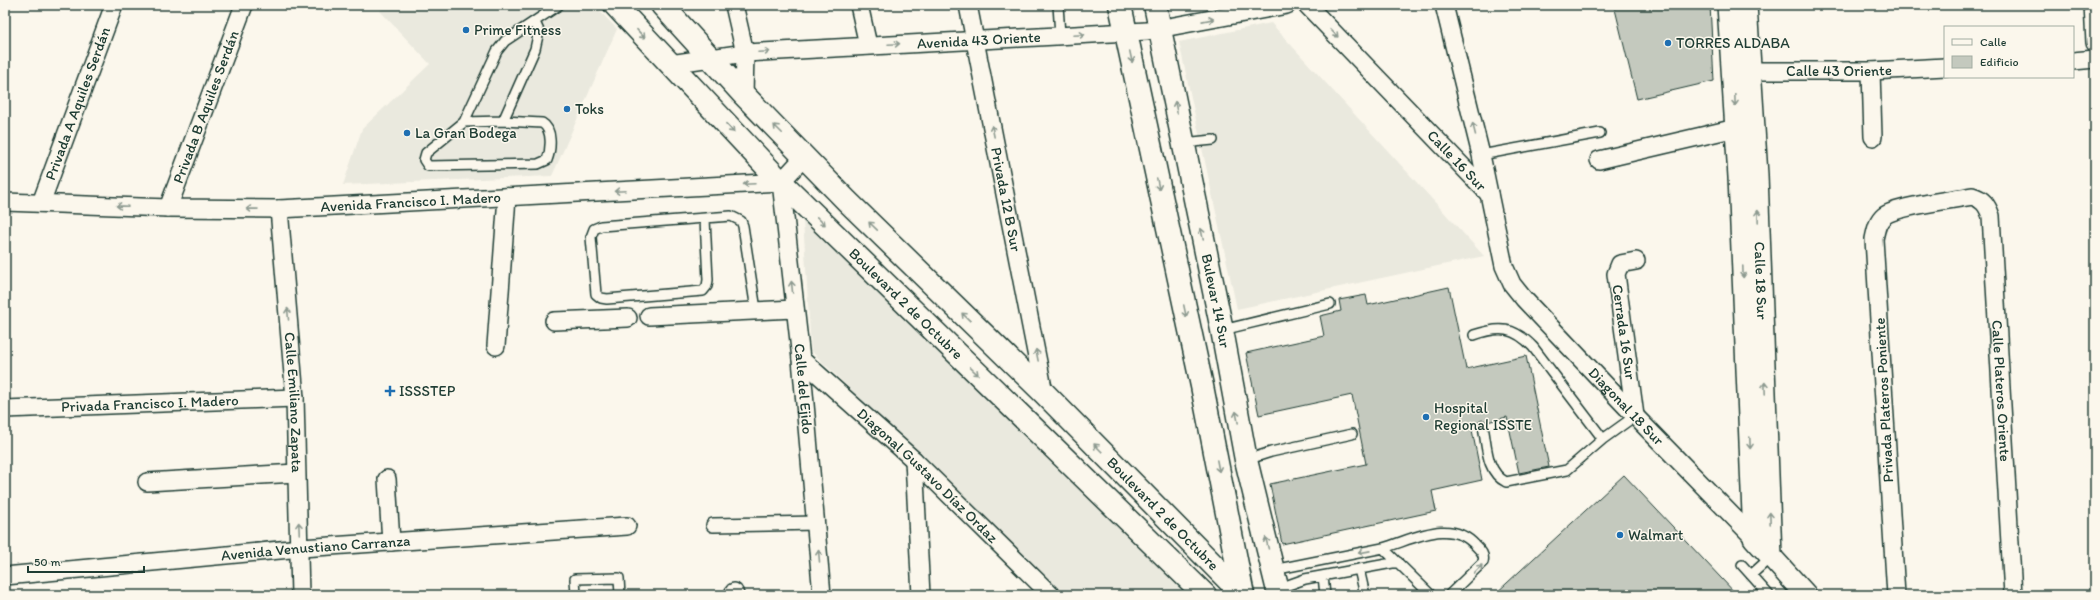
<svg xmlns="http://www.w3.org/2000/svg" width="2100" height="600" font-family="Itim,sans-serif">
<rect width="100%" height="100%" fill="#fbf7ec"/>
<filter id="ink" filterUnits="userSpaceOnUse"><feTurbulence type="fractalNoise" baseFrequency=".025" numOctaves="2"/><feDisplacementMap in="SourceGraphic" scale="8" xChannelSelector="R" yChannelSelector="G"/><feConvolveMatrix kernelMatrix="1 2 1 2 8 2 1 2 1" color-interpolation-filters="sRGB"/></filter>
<g filter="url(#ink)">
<!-- built -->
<path fill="#eae9de" d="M 386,5 L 594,5 L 617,29 L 552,176 L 343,185 L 362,129 L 430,64 L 380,11 Z
M 1271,23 L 1484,256 L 1237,309 L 1179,42 Z
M 803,219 L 1195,595 L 1063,595 L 811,351 Z"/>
<!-- building -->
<path fill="#c4c9be" stroke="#1f3d34" d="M 1614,5 L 1710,5 L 1714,81 L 1637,99 Z
M 1449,287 L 1466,369 L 1526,356 L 1549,467 L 1519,473 L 1507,417 L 1487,422 L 1482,420 L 1477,424 L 1471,425 L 1482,480 L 1432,491 L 1436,511 L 1282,544 L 1270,484 L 1366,464 L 1352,395 L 1259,415 L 1246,353 L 1324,336 L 1320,316 L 1341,311 L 1339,300 L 1366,295 L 1368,305 Z
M 1624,475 L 1737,595 L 1494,595 Z"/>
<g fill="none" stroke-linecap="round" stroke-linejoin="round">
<!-- service casing -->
<g stroke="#1f3d34" stroke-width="12">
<path id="service" d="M 1058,5 L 1060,35
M 535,22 L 539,31 L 535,49 L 503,121 L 542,123 C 553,129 551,150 547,160 L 538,164 L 428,166 L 424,160 L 426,153 L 464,122 L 497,51 L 505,41 L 559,5
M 464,122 L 503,121
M 1183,143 L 1213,140
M 1481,155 L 1600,133
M 705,219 L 708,280 L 707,286 L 703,291 L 607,299 L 601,298 L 596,294 L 591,237 L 594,229 L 601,226 L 731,216 L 741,221 L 743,226 L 756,310
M 1222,330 L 1330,304
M 1474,335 C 1500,326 1514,327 1533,347 L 1603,439
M 1483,426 C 1487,446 1486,472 1506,482 L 1567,470 L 1603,439 L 1635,416
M 1246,460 L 1271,452 L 1352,434
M 1383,548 C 1414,539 1451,517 1476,546 C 1481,551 1485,555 1483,562 L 1449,595
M 1742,565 L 1769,595
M 1359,569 L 1365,595
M 1273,570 L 1383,548 L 1431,595
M 1751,575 L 1771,557
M 1323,576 L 1325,595
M 1277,589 L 1305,579 L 1398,562
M 576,595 L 575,579 L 619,578 L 620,595"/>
</g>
<!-- pedestrian casing -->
<g stroke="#1f3d34" stroke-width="16">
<path id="pedestrian" d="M 713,525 L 816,523"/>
</g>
<!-- minor casing -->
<g stroke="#1f3d34" stroke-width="20">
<g id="minor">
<path d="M 734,5 L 745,53 L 744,95"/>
<path d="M 859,5 L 868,45"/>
<path id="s1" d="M 968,5 L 1044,393"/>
<path id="s2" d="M 1307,5 L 1489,194"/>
<path id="s3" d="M 1444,5 L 1481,155 L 1504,266 L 1512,284 L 1524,299 L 1635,416 L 1754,538"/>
<path d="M 2093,5 L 2095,43"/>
<path d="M 2073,61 L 2095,59"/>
<path id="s4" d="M 670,64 L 745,53 L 1147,31 L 1287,5"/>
<path id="s5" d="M 1738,71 L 1871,71 L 1945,67"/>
<path d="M 1871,71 L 1873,137"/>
<path d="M 1599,160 L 1736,128"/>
<path id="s6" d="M 781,182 L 801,359 L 822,595"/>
<path id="s7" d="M 5,202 L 168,208 L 279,209 L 781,182 L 805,156"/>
<path id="s8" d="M 41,203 L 114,5"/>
<path id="s9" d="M 168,208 L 244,5"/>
<path id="s10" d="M 279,209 L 295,398 L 300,595"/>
<path d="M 649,316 L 795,309"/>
<path d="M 554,321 L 628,318"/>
<path d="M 496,346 L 507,197"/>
<path id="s11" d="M 801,359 L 914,460 L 1051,595"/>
<path id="s12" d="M 5,409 L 295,398"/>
<path d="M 1635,416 L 1616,274 L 1620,264 L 1636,261"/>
<path d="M 914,460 L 921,595"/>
<path d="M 387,479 L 391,542"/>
<path d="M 147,482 L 296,473"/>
<path id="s13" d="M 5,576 L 301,548 L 627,526"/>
<path d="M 734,592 L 735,595"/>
<path id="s14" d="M 1896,595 L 1874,239 C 1876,230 1877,222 1884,216 C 1896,206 1953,200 1972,196 C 1983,199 1987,205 1991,216 L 2013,595"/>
</g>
</g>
<!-- tertiary casing -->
<g stroke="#1f3d34" stroke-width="24">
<g id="tertiary">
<path d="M 1728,5 L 1739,177 L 1754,538 L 1806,595"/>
<path id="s15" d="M 1746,5 L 1757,175 L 1771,557"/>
</g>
</g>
<!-- secondary casing -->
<g stroke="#1f3d34" stroke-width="25">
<g id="secondary">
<path d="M 1120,5 L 1202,386 L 1243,595"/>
<path id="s16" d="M 1155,5 L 1222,330 L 1246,460 L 1279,595"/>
</g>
</g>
<!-- primary casing -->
<g stroke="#1f3d34" stroke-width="25">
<g id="primary">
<path id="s17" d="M 615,5 L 781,182 L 1205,595"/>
<path id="s18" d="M 662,5 L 744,95 L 847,201 L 1044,393 L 1243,595"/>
</g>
</g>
<!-- service -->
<use href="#service" stroke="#fbf7ec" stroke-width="9"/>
<!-- pedestrian -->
<use href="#pedestrian" stroke="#fbf7ec" stroke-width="13"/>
<!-- minor -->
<use href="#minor" stroke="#fbf7ec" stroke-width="17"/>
<!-- tertiary -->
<use href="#tertiary" stroke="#fbf7ec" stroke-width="21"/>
<!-- secondary -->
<use href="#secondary" stroke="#fbf7ec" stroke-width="22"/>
<!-- primary -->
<use href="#primary" stroke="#fbf7ec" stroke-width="22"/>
</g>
<!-- one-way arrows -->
<defs><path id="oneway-shaft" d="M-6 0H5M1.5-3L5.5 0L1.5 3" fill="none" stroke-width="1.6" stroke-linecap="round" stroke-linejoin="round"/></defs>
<g stroke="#8d9a90">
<use href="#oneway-shaft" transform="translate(1208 20) rotate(-11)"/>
<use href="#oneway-shaft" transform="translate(1334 33) rotate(46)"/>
<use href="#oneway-shaft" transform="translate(641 34) rotate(47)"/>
<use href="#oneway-shaft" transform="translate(1079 35) rotate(-3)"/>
<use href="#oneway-shaft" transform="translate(894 44) rotate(-3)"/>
<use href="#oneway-shaft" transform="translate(764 52) rotate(-3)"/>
<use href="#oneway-shaft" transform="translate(1131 57) rotate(78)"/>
<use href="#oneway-shaft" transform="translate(1735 100) rotate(88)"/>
<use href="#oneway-shaft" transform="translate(1176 107) rotate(-101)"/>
<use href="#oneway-shaft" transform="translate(730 128) rotate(47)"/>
<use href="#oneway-shaft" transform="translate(778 129) rotate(-135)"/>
<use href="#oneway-shaft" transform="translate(1474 129) rotate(-104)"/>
<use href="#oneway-shaft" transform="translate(993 131) rotate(-101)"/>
<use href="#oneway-shaft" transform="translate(749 184) rotate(177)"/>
<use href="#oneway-shaft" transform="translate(1158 184) rotate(78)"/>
<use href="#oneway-shaft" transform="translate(620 191) rotate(177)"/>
<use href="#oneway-shaft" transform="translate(122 206) rotate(-178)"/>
<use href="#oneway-shaft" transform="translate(252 209) rotate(-179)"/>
<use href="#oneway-shaft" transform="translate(1758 216) rotate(-92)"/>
<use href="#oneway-shaft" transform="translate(821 221) rotate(44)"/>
<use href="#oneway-shaft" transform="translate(873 226) rotate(-136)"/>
<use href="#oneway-shaft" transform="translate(1202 234) rotate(-102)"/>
<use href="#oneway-shaft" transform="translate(1743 272) rotate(88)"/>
<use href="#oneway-shaft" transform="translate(792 287) rotate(-96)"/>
<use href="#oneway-shaft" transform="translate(1185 311) rotate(78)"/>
<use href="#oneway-shaft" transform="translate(288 314) rotate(-95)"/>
<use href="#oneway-shaft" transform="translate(966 317) rotate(-136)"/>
<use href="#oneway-shaft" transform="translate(1037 355) rotate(-101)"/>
<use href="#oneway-shaft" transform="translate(974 371) rotate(44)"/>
<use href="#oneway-shaft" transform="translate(1765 388) rotate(-92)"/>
<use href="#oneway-shaft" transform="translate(1237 417) rotate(-101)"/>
<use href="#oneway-shaft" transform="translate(1750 443) rotate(88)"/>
<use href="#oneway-shaft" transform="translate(1098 448) rotate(-135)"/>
<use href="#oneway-shaft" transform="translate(1218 466) rotate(79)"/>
<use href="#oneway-shaft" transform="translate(1770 518) rotate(-92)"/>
<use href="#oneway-shaft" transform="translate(299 528) rotate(-93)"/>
<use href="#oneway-shaft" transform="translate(1267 543) rotate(-104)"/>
<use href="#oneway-shaft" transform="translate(1364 552) rotate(169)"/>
<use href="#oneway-shaft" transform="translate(819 556) rotate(-95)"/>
<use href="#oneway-shaft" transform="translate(1478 569) rotate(-45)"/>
</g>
</g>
<!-- markers -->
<g fill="#1f6fb2" stroke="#fbf7ec" stroke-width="1.5">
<circle cx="466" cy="30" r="4"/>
<circle cx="1668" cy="43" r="4"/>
<circle cx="567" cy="109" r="4"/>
<circle cx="407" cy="133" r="4"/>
<path d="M388 385h4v4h4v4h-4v4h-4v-4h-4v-4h4z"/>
<circle cx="1426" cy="417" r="4"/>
<circle cx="1620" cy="535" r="4"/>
</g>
<g text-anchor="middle" stroke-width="3" stroke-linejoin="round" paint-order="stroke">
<!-- poi labels -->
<g font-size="15" fill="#1f3d34" stroke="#fbf7ec" text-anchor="start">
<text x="474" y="35">Prime Fitness</text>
<text x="1676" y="48">TORRES ALDABA</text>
<text x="575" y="114">Toks</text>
<text x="415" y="138">La Gran Bodega</text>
<text x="399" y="396">ISSSTEP</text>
<text x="1434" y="413">Hospital<tspan x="1434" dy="17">Regional ISSTE</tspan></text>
<text x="1628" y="540">Walmart</text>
</g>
<!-- street labels -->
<g font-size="15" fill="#1f3d34" stroke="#fbf7ec">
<text dy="5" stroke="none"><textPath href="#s4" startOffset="310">Avenida 43 Oriente</textPath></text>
<text dy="5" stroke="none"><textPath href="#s5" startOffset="101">Calle 43 Oriente</textPath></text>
<text dy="5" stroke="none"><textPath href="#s8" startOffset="106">Privada A Aquiles Serdán</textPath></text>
<text dy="5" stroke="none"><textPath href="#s9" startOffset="108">Privada B Aquiles Serdán</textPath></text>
<text dy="5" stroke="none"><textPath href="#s2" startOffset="216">Calle 16 Sur</textPath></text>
<text dy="5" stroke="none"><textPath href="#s1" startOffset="198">Privada 12 B Sur</textPath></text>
<text dy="5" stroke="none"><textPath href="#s7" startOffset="406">Avenida Francisco I. Madero</textPath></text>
<text dy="5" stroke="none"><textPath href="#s15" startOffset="276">Calle 18 Sur</textPath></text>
<text dy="5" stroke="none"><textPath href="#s16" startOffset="302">Bulevar 14 Sur</textPath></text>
<text dy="5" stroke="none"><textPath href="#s17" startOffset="417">Boulevard 2 de Octubre</textPath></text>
<text transform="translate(1624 332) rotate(82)" y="5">Cerrada 16 Sur</text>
<text dy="5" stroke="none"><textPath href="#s6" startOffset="208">Calle del Ejido</textPath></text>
<text dy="5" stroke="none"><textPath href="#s14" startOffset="677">Calle Plateros Oriente</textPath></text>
<text transform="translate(1884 400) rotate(-93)" y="5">Privada Plateros Poniente</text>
<text dy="5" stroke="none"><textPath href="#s10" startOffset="194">Calle Emiliano Zapata</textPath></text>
<text dy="5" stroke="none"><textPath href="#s12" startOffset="145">Privada Francisco I. Madero</textPath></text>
<text dy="5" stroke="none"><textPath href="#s3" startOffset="455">Diagonal 18 Sur</textPath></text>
<text dy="5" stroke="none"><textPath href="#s11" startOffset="172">Diagonal Gustavo Díaz Ordaz</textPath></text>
<text dy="5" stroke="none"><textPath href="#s18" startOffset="714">Boulevard 2 de Octubre</textPath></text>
<text dy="5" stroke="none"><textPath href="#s13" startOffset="312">Avenida Venustiano Carranza</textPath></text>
</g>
</g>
<!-- margin -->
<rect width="2100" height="600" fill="none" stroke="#fbf7ec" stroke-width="20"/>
<rect x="10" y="10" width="2080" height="580" fill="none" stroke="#1f3d34" stroke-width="1.5" filter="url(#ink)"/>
<!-- legend -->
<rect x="1944" y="26" width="130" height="52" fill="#fbf7ec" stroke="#a3ada2"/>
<rect x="1952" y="39" width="20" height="6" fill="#fbf7ec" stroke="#a3ada2"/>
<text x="1980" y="46" font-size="12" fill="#1f3d34">Calle</text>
<rect x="1952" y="56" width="20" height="12" fill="#c4c9be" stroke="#a3ada2"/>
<text x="1980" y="66" font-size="12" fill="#1f3d34">Edificio</text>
<!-- scale -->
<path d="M28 566v6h116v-6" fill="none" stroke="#1f3d34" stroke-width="2"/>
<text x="34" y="566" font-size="12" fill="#1f3d34" stroke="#fbf7ec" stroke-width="3" paint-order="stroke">50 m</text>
</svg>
